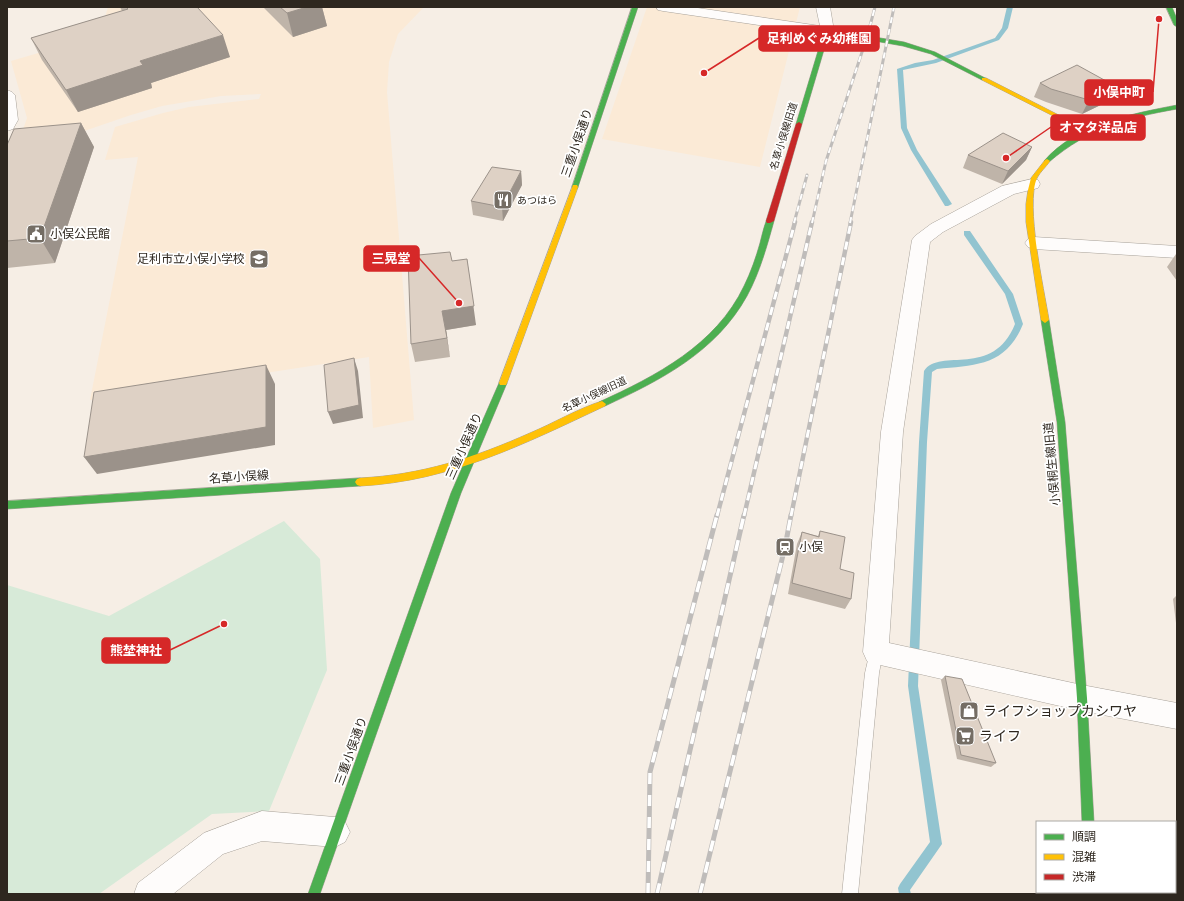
<svg xmlns="http://www.w3.org/2000/svg" width="1184" height="901" font-family="'Public Sans','Noto Sans JP',sans-serif">
<rect width="100%" height="100%" fill="#f6eee5"/>
<!-- built -->
<path fill="#fbead6" d="M 108,7 L 424,7 L 398,34 L 389,62 L 387,92 L 414,420 L 373,428 L 369,357 L 90,400 L 138,157 L 105,160 L 115,127 L 163,113 L 189,107 L 259,99 L 261,94 L 221,96 L 162,106 L 131,115 L 14,155 L 27,118 L 11,61 L 100,35 Z
M 647,7 L 800,7 L 760,167 L 602,139 Z"/>
<!-- green -->
<path fill="#d7ead8" d="M 284,521 L 320,559 L 327,670 L 269,811 L 212,814 L 99,894 L 7,894 L 7,585 L 109,616 Z"/>
<g fill="none" stroke-linecap="round" stroke-linejoin="round">
<!-- stream -->
<path fill="#92c4d0" fill-rule="evenodd" d="M 1007,7 L 1013,7 L 1008,28 L 999,40 L 936,63 L 903,70 L 907,128 L 917,150 L 952,204 L 948,206 L 945,206 L 911,150 L 901,128 L 897,69 L 915,63 L 933,60 L 995,38 L 1002,28 Z
M 964,231 L 970,231 L 1013,294 L 1023,324 C 1006,366 976,365 937,369 L 932,372 L 927,442 L 918,686 L 942,844 L 910,890 L 911,894 L 899,894 L 898,888 L 900,884 L 930,842 L 908,686 L 919,442 L 924,371 C 940,347 993,379 1015,324 L 1005,294 L 964,235 Z"/>
<!-- lane casing -->
<g stroke="#a8a29a" stroke-width="1">
<path id="lane" d="M 876,645 L 881,647 L 883,652 L 879,673 L 858,894 L 842,894 L 865,673 L 871,647 Z"/>
</g>
<!-- street casing -->
<g stroke="#a8a29a" stroke-width="1">
<path id="street" d="M 656,7 L 691,7 L 820,26 L 816,7 L 830,7 L 834,31 L 832,34 L 827,35 L 663,11 L 658,10 Z
M 7,90 L 12,92 L 15,95 L 18,120 L 13,129 L 7,131 Z
M 1032,179 L 1038,180 L 1040,184 L 1038,188 L 1014,194 L 943,232 L 930,242 L 903,432 L 889,643 L 1082,685 L 1177,703 L 1177,729 L 1082,711 L 876,664 L 867,661 L 863,652 L 881,432 L 912,240 L 915,236 L 931,224 L 1002,186 Z
M 1034,237 L 1177,246 L 1177,258 L 1034,249 L 1028,247 L 1025,243 L 1028,239 Z
M 262,811 L 335,817 L 345,822 L 350,832 L 345,842 L 335,847 L 262,841 L 223,854 L 173,894 L 134,894 L 138,883 L 204,833 Z"/>
</g>
<!-- fast casing -->
<g stroke="#a8a29a" stroke-width="1">
<path id="fast" d="M 632,7 L 638,7 L 578,187 L 577,189 L 573,189 L 572,187 Z
M 1166,7 L 1172,7 L 1177,19 L 1177,27 L 1174,25 Z
M 827,29 L 904,42 L 935,52 L 987,79 L 982,80 L 931,54 L 903,46 L 829,33 L 802,124 L 797,125 L 796,124 L 824,31 Z
M 1177,105 L 1177,109 C 1126,118 1089,128 1049,162 L 1045,162 L 1044,161 C 1076,124 1131,114 1177,105 Z
M 767,219 L 770,219 L 774,221 C 767,246 760,272 747,296 C 716,352 661,380 605,406 L 599,406 L 598,404 L 599,402 C 656,376 716,345 744,286 C 751,272 756,257 760,243 C 762,235 764,226 767,219 Z
M 1045,317 L 1049,320 L 1065,422 L 1087,698 L 1094,822 L 1082,822 L 1077,698 L 1057,422 L 1041,320 Z
M 503,380 L 507,383 L 461,493 L 320,894 L 308,894 L 451,493 L 499,383 Z
M 360,478 L 363,479 L 365,482 L 363,485 L 360,486 L 7,509 L 7,501 Z"/>
</g>
<!-- slow casing -->
<g stroke="#a8a29a" stroke-width="1">
<path id="slow" d="M 982,78 L 986,78 L 1090,131 L 1085,132 L 982,80 Z
M 1047,159 L 1050,161 C 1046,167 1040,172 1037,178 C 1025,205 1044,289 1049,320 L 1045,323 L 1041,320 L 1026,222 L 1026,204 L 1028,190 L 1031,178 L 1045,160 Z
M 573,185 L 577,185 L 578,187 L 507,383 L 506,385 L 500,385 L 499,383 Z
M 602,401 L 606,404 L 605,406 C 524,444 451,481 360,486 L 357,485 L 355,482 L 357,479 L 360,478 C 421,475 474,458 530,433 C 554,423 577,409 602,401 Z
M 1085,892 L 1097,892 L 1097,894 L 1085,894 Z"/>
</g>
<!-- jam casing -->
<g stroke="#a8a29a" stroke-width="1">
<path id="jam" d="M 799,122 L 802,124 L 774,221 L 770,223 L 767,223 L 766,221 L 796,124 Z"/>
</g>
<!-- lane -->
<use href="#lane" fill="#fefcfb" fill-rule="evenodd"/>
<!-- street -->
<use href="#street" fill="#fefcfb" fill-rule="evenodd"/>
<!-- fast -->
<use href="#fast" fill="#4caf50" fill-rule="evenodd"/>
<!-- slow -->
<use href="#slow" fill="#ffc107" fill-rule="evenodd"/>
<!-- jam -->
<use href="#jam" fill="#c62828" fill-rule="evenodd"/>
<!-- rail-far2 casing -->
<g stroke="#bfbcba" stroke-width="3">
<path id="rail-far2" d="M 794,223 L 807,175
M 812,223 L 826,161 L 867,37 L 875,7
M 850,223 L 894,7"/>
</g>
<!-- rail-far1 casing -->
<g stroke="#bfbcba" stroke-width="4.5">
<path id="rail-far1" d="M 717,516 L 795,222
M 744,516 L 812,222
M 791,516 L 851,222"/>
</g>
<!-- rail casing -->
<g stroke="#bfbcba" stroke-width="5">
<path id="rail" d="M 648,894 L 650,772 L 717,515
M 657,894 L 744,515
M 700,894 L 785,547 L 791,515"/>
</g>
<!-- rail-far2 -->
<use href="#rail-far2" stroke="#fff" stroke-width="2" stroke-dasharray="6" stroke-linecap="butt"/>
<!-- rail-far1 -->
<use href="#rail-far1" stroke="#fff" stroke-width="3" stroke-dasharray="8" stroke-linecap="butt"/>
<!-- rail -->
<use href="#rail" stroke="#fff" stroke-width="3.5" stroke-dasharray="11" stroke-linecap="butt"/>
</g>
<!-- wall -->
<path fill="#bfb4a9" d="M 120,7 L 197,7 L 230,57 L 151,83 L 152,88 L 78,112 L 42,60 L 31,38 L 122,11 Z
M 263,7 L 322,7 L 327,26 L 293,37 Z
M 1040,83 L 1117,87 L 1111,100 L 1082,114 L 1046,102 L 1034,97 Z
M 81,123 L 94,147 L 55,263 L 7,268 L 7,145 Z
M 1032,147 L 1026,160 L 1002,184 L 963,168 L 968,155 Z
M 521,171 L 522,185 L 503,221 L 473,215 L 471,201 Z
M 1176,254 L 1177,254 L 1177,281 L 1167,267 Z
M 452,261 L 476,325 L 446,330 L 450,357 L 415,362 L 411,344 Z
M 820,531 L 840,569 L 851,599 L 845,609 L 788,594 L 797,544 L 802,532 L 818,536 Z
M 1177,595 L 1177,631 L 1173,599 Z
M 945,676 L 996,763 L 991,767 L 957,759 L 941,680 Z"/>
<!-- shaded-wall -->
<path fill="#9b928a" d="M 307,7 L 322,7 L 327,26 L 293,37 L 287,13 Z
M 223,35 L 230,57 L 151,83 L 152,88 L 78,112 L 66,90 L 140,61 Z
M 1117,87 L 1111,100 L 1082,114 L 1089,100 Z
M 81,123 L 94,147 L 55,263 L 40,238 Z
M 1032,147 L 1026,160 L 1002,184 L 1008,171 Z
M 521,171 L 522,185 L 503,221 L 502,207 Z
M 467,259 L 476,325 L 446,330 L 450,357 L 442,311 Z
M 354,358 L 358,371 L 363,418 L 333,424 L 328,412 Z
M 266,365 L 275,384 L 275,445 L 97,474 L 84,457 Z"/>
<!-- building -->
<path fill="#ded1c5" stroke="#9b928a" d="M 126,7 L 197,7 L 223,35 L 140,61 L 143,65 L 66,90 L 31,38 L 128,9 Z
M 280,7 L 307,7 L 287,13 Z
M 1077,65 L 1117,87 L 1089,100 L 1051,89 L 1040,83 Z
M 81,123 L 40,238 L 7,241 L 7,145 L 14,129 Z
M 1003,133 L 1032,147 L 1008,171 L 968,155 Z
M 492,167 L 521,171 L 502,207 L 471,201 Z
M 450,252 L 452,261 L 467,259 L 474,306 L 442,311 L 447,338 L 411,344 L 408,256 Z
M 354,358 L 359,405 L 328,412 L 324,365 Z
M 266,365 L 266,427 L 84,457 L 94,392 Z
M 820,531 L 845,537 L 840,569 L 854,573 L 851,599 L 792,583 L 802,532 L 819,537 Z
M 945,676 L 962,679 L 996,763 L 961,755 Z"/>
<!-- icons -->
<defs>
<g id="restaurant-square" transform="scale(1)"><rect x="-9" y="-9" width="18" height="18" rx="4" fill="#746d64" stroke="#fff"/><path d="M-5-6h1v4h1v-4h1v4h1v-4h1v5L-1.5 .5V6h-2V.5L-5-1ZM5-6V6H3V1.5H1.5Q1.5-4 5-6Z" fill="#fff"/></g>
<g id="civic-square" transform="scale(1)"><rect x="-9" y="-9" width="18" height="18" rx="4" fill="#746d64" stroke="#fff"/><path d="M-.6-6.5H3V-4.5H.6V-3L4-1V1h2V6H-6V1h2V-1L-.6-3ZM-1.2 2.5V6h2.4V2.5Z" fill="#fff"/></g>
<g id="school-square" transform="scale(1)"><rect x="-9" y="-9" width="18" height="18" rx="4" fill="#746d64" stroke="#fff"/><path d="M0-5L7-2L0 1L-7-2ZM-4 1L0 2.5L4 1V4Q0 6-4 4Z" fill="#fff"/></g>
<g id="station-square" transform="scale(1)"><rect x="-9" y="-9" width="18" height="18" rx="4" fill="#746d64" stroke="#fff"/><path d="M-3-6H3Q5-6 5-4V2Q5 4 3 4L4.5 6H3L1.5 4h-3L-3 6H-4.5L-3 4Q-5 4-5 2V-4Q-5-6-3-6ZM-3.5-4v3h7v-3ZM-3.5 1v1.5H-2V1ZM2 1v1.5H3.5V1Z" fill="#fff"/></g>
<g id="shop-square" transform="scale(1)"><rect x="-9" y="-9" width="18" height="18" rx="4" fill="#746d64" stroke="#fff"/><path d="M-5-2.5h2.3a2.7 3.5 0 0 1 5.4 0H5L5.5 6h-11ZM-1.5-2.5h3a1.5 2.3 0 0 0-3 0Z" fill="#fff"/></g>
<g id="supermarket-square" transform="scale(1)"><rect x="-9" y="-9" width="18" height="18" rx="4" fill="#746d64" stroke="#fff"/><path d="M-6-5.5h2.5l.6 2H6L4.5 2H-2.5L-4.4-4H-6ZM-1.5 3.2a1.3 1.3 0 1 0 .1 0ZM3 3.2a1.3 1.3 0 1 0 .1 0Z" fill="#fff"/></g>
</defs>
<g fill-rule="evenodd">
<use href="#restaurant-square" x="503" y="200"/>
<use href="#civic-square" x="36" y="234"/>
<use href="#school-square" x="259" y="259"/>
<use href="#station-square" x="785" y="547"/>
<use href="#shop-square" x="969" y="711"/>
<use href="#supermarket-square" x="965" y="736"/>
</g>
<g text-anchor="middle" stroke-width="3.5" stroke-linejoin="round" paint-order="stroke">
<!-- far-street labels -->
<g font-size="10" fill="#2e271f" stroke="#fff">
<text transform="translate(783 136) rotate(-73)" y="4">名草小俣線旧道</text>
<text transform="translate(594 394) rotate(-25)" y="4">名草小俣線旧道</text>
</g>
<!-- far-poi labels -->
<g font-size="10" fill="#2e271f" stroke="#fff" text-anchor="start">
<text x="517" y="204">あつはら</text>
</g>
<!-- street labels -->
<g font-size="12" fill="#2e271f" stroke="#fff">
<text transform="translate(577 143) rotate(-71)" y="4">三重小俣通り</text>
<text transform="translate(464 446) rotate(-66)" y="4">三重小俣通り</text>
<text transform="translate(1052 464) rotate(-95)" y="4">小俣桐生線旧道</text>
<text transform="translate(239 477) rotate(-4)" y="4">名草小俣線</text>
<text transform="translate(351 751) rotate(-70)" y="4">三重小俣通り</text>
</g>
<!-- poi labels -->
<g font-size="12" fill="#2e271f" stroke="#fff" text-anchor="start">
<text x="50" y="238">小俣公民館</text>
<text x="245" y="263" text-anchor="end">足利市立小俣小学校</text>
<text x="799" y="551">小俣</text>
</g>
<!-- near-poi labels -->
<g font-size="14" fill="#2e271f" stroke="#fff" text-anchor="start">
<text x="983" y="716">ライフショップカシワヤ</text>
<text x="979" y="741">ライフ</text>
</g>
</g>
<!-- callouts -->
<path fill="none" stroke="#d62828" stroke-width="1.5" d="M704 73L759 38M1159 19L1153 92M1006 158L1051 127M459 303L419 258M224 624L170 650"/>
<g fill="#d62828" stroke="#fff" stroke-width="1.5">
<circle cx="704" cy="73" r="4"/>
<circle cx="1159" cy="19" r="4"/>
<circle cx="1006" cy="158" r="4"/>
<circle cx="459" cy="303" r="4"/>
<circle cx="224" cy="624" r="4"/>
</g>
<g fill="#d62828" stroke="#d62828" stroke-width="1.5">
<rect x="759" y="26" width="120" height="25" rx="4"/>
<rect x="1085" y="80" width="68" height="25" rx="4"/>
<rect x="1051" y="115" width="94" height="25" rx="4"/>
<rect x="364" y="246" width="55" height="25" rx="4"/>
<rect x="102" y="638" width="68" height="25" rx="4"/>
</g>
<g font-size="13" text-anchor="middle" font-weight="bold" fill="#fff">
<text x="819" y="43">足利めぐみ幼稚園</text>
<text x="1119" y="97">小俣中町</text>
<text x="1098" y="132">オマタ洋品店</text>
<text x="391" y="263">三晃堂</text>
<text x="136" y="655">熊埜神社</text>
</g>
<!-- border -->
<rect width="1184" height="901" fill="none" stroke="#2e271f" stroke-width="16"/>
<!-- legend -->
<rect x="1036" y="821" width="140" height="72" fill="#ffffff" stroke="#aba9a5"/>
<rect x="1044" y="834" width="20" height="6" fill="#4caf50" stroke="#aba9a5"/>
<text x="1072" y="841" font-size="12" fill="#2e271f">順調</text>
<rect x="1044" y="854" width="20" height="6" fill="#ffc107" stroke="#aba9a5"/>
<text x="1072" y="861" font-size="12" fill="#2e271f">混雑</text>
<rect x="1044" y="874" width="20" height="6" fill="#c62828" stroke="#aba9a5"/>
<text x="1072" y="881" font-size="12" fill="#2e271f">渋滞</text>
</svg>
